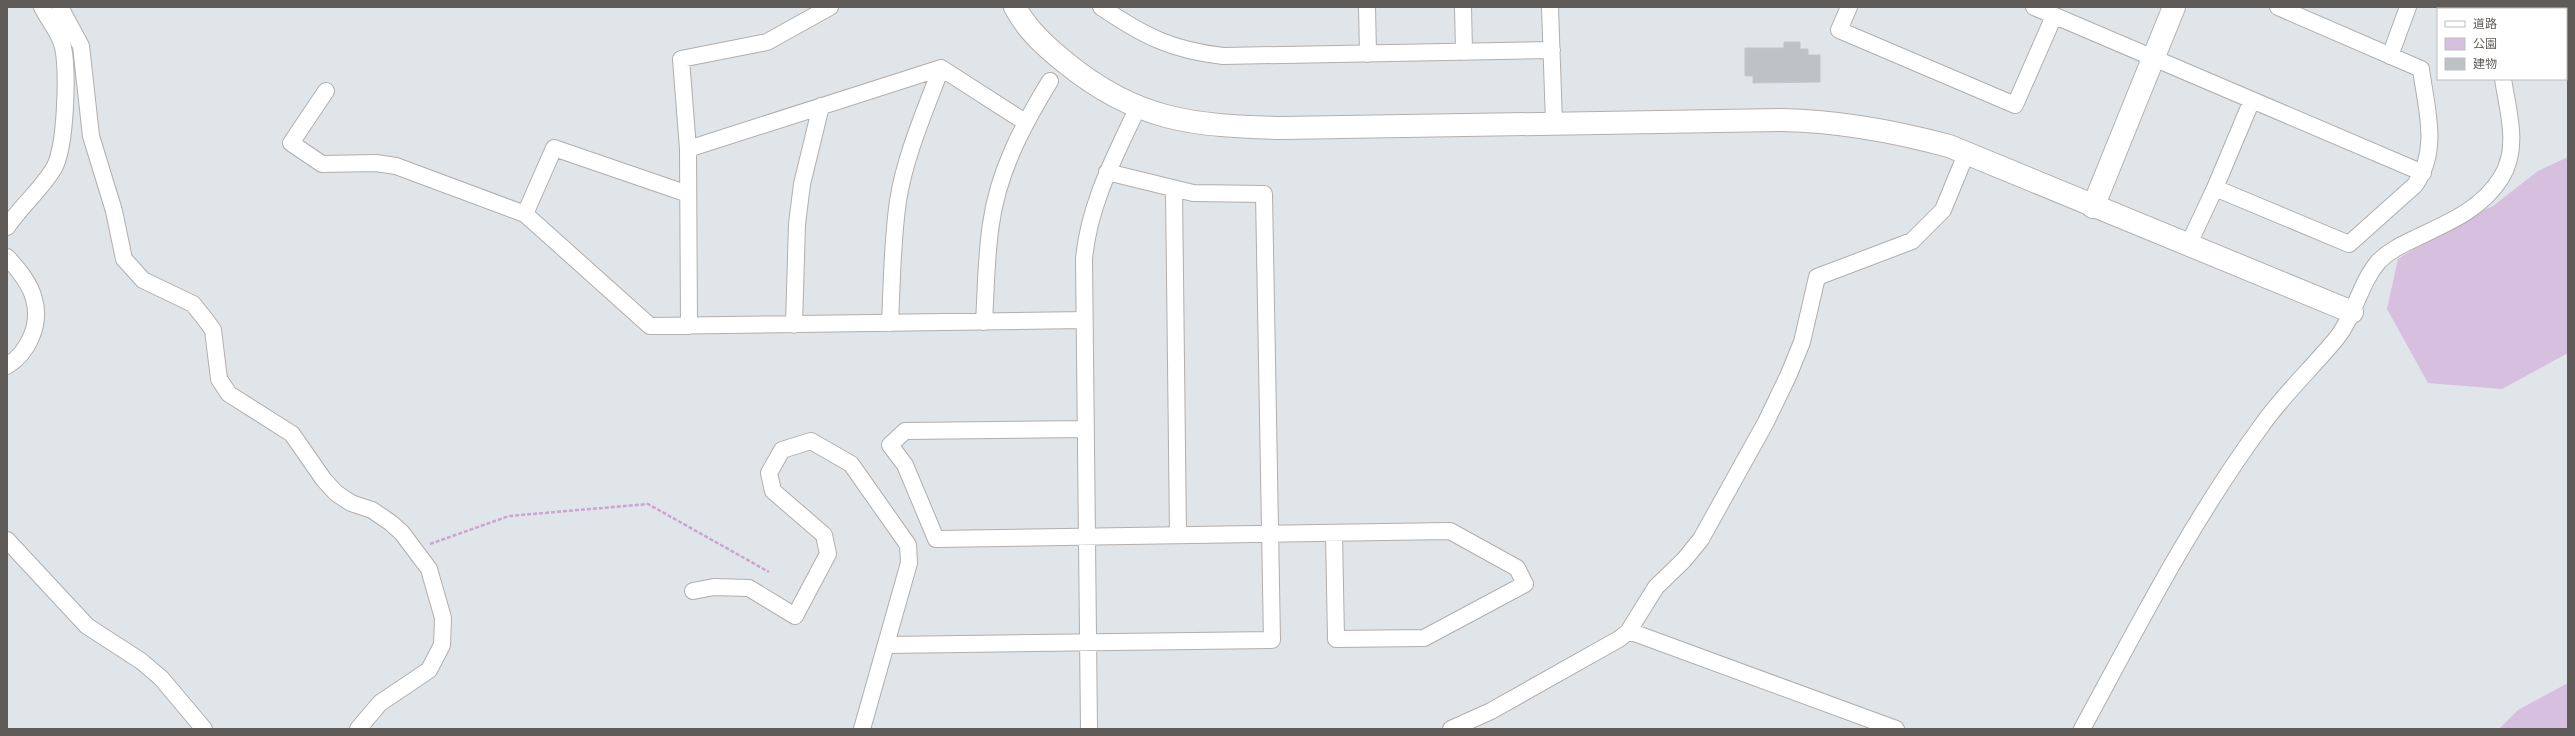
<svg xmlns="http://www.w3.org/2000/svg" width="2575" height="736" font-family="Raleway,'Noto Sans JP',sans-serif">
<rect width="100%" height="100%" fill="#e0e5ea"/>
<!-- green -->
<path fill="#d6bfdf" d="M 2510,7 L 2568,7 L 2568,80 L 2566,78 L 2566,9 L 2510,9 Z
M 2568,157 L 2568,353 L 2502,389 L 2428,383 L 2387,309 L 2398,259 L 2454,223 L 2493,206 L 2538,171 Z
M 2568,683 L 2568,729 L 2499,729 L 2518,710 Z"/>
<!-- building -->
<path fill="#bdc2c5" stroke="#bfc8ce" d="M 1784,42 L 1800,42 L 1800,49 L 1808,49 L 1808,55 L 1820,55 L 1820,82 L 1753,83 L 1753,76 L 1745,76 L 1745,48 L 1784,48 Z"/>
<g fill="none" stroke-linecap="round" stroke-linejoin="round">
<!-- street casing -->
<g stroke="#b1aeac" stroke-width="18">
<path id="street" d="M 60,7 L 81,46 L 91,136 L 114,211 L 124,259 L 143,280 L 193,304 L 205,319 L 213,330 L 219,379 L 229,394 L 292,434 L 324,480 L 336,493 L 351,503 L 372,510 L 391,523 L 402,533 L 429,569 L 443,618 L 442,645 L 429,670 L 380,703 L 358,729
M 1101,7 C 1144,36 1171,50 1223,56 L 1552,50
M 1367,7 L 1368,54
M 1463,7 L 1464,52
M 1550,7 L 1554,123
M 1849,7 L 1839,30 L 2015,105 L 2054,16
M 2034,7 L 2423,173
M 2493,7 L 2493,9
M 2390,56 L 2408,7
M 326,91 L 291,143 L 322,164 L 376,163 L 396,166 L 525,214 L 650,326 L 1084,320
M 2252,100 L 2215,188 L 2349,244 L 2415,185 C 2440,150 2426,108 2421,69 L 2278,7
M 688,149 L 941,68 L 1025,122
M 1174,189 L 1178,535
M 525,214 L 554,148 L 688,194
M 7,227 C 21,206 41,190 54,168 C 66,147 68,71 63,47 C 60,33 48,20 42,7
M 2193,235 L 2215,188
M 7,257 C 18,269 30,283 34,299 C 41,324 29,352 7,366
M 984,322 C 986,289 986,256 991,224 C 998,172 1023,125 1050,81
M 890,323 C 892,283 892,242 898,201 C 905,156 925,111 941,68
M 794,325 L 797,224 L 802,184 L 821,106
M 689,326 L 688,149 L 681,59 L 767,42 L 830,7
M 1086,429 L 905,431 L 890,445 L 905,465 L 936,539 L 1450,531 L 1517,568 L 1525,584 L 1424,638 L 1336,639 L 1334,533
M 7,540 L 87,626 L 141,661 L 161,678 L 204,729
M 693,591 L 714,587 L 749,588 L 795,616 L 828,554 L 824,535 L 773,491 L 769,473 L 782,450 L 811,441 L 851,464 L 908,545 L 909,563 L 862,729
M 1629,631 L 1896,729
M 886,645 L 1272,640 L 1264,194 L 1193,193 L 1107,172
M 1089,729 L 1084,259 C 1089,204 1115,156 1138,107
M 1451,729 L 1491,711 L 1619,639 L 1628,632 L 1656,587 L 1684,560 L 1701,539 L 1766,422 L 1789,374 L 1802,342 L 1817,277 L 1912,241 L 1943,210 L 1966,154
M 2082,729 C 2138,626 2192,520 2262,425 C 2284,394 2312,368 2336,339 C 2355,316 2359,284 2379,261 C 2391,249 2406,243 2420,236 C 2452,221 2482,208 2501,178 C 2520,148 2508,112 2503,79"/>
</g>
<!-- secondary casing -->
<g stroke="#b4afad" stroke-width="24">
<path id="secondary" d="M 1015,7 C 1027,30 1046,47 1066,63 C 1137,121 1194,126 1282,128 L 1782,120 C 1839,121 1893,131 1949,146 L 2352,312
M 2093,207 L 2174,7"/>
</g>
<!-- path -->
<path stroke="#cea4cf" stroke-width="2.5" stroke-dasharray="4 2" stroke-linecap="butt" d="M 430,544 L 509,516 L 648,504 L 769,572"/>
<!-- street -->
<use href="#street" stroke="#fff" stroke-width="16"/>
<!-- secondary -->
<use href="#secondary" stroke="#fff" stroke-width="22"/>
</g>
<!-- border -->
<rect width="2575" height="736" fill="none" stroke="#5f5b59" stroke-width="16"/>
<!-- legend -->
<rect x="2437" y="8" width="130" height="72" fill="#ffffff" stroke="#bfbdbd"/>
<rect x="2445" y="21" width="20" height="6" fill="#ffffff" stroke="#bfbdbd"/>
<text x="2473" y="28" font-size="12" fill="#5f5b59">道路</text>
<rect x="2445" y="38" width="20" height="12" fill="#d6bfdf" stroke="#bfbdbd"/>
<text x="2473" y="48" font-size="12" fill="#5f5b59">公園</text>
<rect x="2445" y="58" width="20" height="12" fill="#bdc2c5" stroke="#bfbdbd"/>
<text x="2473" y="68" font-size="12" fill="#5f5b59">建物</text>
</svg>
